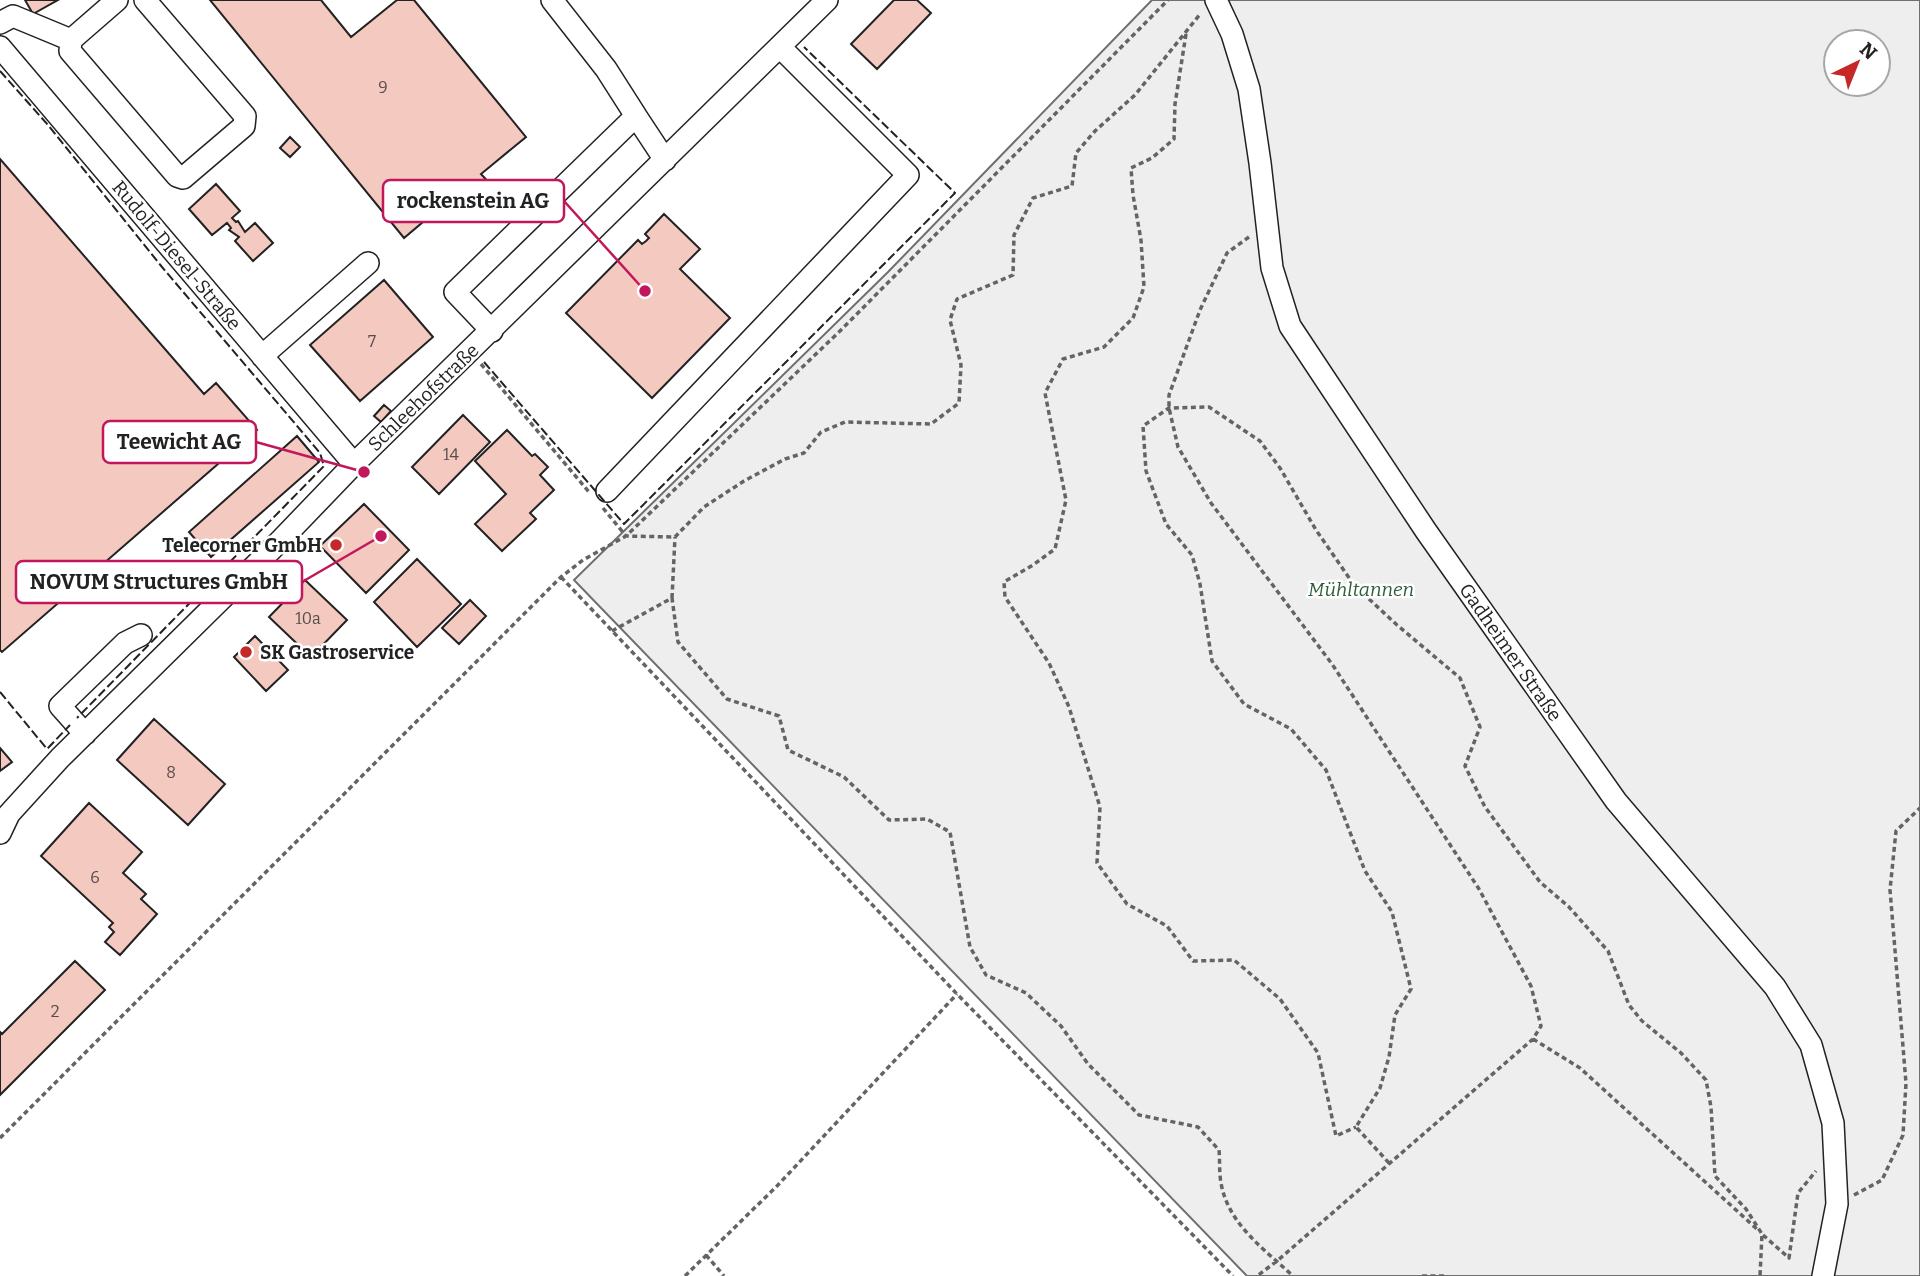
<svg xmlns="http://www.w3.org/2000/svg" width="1920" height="1276" font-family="Bitter,serif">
<rect width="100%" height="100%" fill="#fff"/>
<!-- green -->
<path fill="#eee" stroke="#6f6f6f" stroke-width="2" fill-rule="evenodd" d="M 1152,0 L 1920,0 L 1920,1276 L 1247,1276 L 574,580 L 888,272 ZM 1836,42 L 1878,42 L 1878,84 L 1836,84 Z"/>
<!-- building -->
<path fill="#f3c9c0" stroke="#222" stroke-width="2" d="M 25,0 L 58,0 L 33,14 Z
M 210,0 L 321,0 L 351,37 L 397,0 L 414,0 L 526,137 L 481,174 L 493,187 L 468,209 L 455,195 L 404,238 Z
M 894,0 L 917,0 L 931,13 L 877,69 L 851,44 Z
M 290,137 L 300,147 L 290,157 L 280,148 Z
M 0,159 L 204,394 L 216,383 L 257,430 L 2,652 L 0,650 Z
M 216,184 L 240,211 L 232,218 L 236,222 L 238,221 L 245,232 L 255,223 L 273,243 L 253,261 L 235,241 L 239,237 L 229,230 L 231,228 L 227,223 L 212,235 L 189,209 Z
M 664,214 L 700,249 L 680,269 L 730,318 L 652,398 L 566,313 L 638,240 L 642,244 L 646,241 L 649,238 L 645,234 Z
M 384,280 L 433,337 L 360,401 L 310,345 Z
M 384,405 L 391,411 L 381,422 L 374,416 Z
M 463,415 L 490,442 L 439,494 L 412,467 Z
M 507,430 L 532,456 L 535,454 L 548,467 L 540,475 L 554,490 L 530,513 L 536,519 L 502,551 L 475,524 L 506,494 L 475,461 Z
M 297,436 L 319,462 L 211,557 L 189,532 Z
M 364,504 L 409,550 L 366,593 L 320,546 Z
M 417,559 L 461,604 L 417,647 L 374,602 Z
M 305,580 L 347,620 L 311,657 L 269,617 Z
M 470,600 L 486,616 L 459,644 L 442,628 Z
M 255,636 L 288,670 L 266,691 L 234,657 Z
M 154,719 L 225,784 L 188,825 L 117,760 Z
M 0,748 L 12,762 L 0,771 Z
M 89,803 L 142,852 L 123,873 L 146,894 L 141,899 L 157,914 L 120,955 L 105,942 L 114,932 L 109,927 L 113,923 L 41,856 Z
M 75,961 L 105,990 L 0,1095 L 0,1032 L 2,1034 Z"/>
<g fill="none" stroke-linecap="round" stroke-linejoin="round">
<!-- minor casing -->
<g stroke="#222" stroke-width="24">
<path id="minor" d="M 117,0 L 71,40 L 70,51 L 177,176 L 183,178 L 244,126 L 245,116 L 145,0
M 552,0 L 606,69 L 636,116
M 1216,0 L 1232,34 L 1249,89 L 1260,163 L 1272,268 L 1290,326 L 1426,531 L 1616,801 L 1775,987 L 1811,1045 L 1833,1123 L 1837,1204 L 1823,1276
M 0,23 L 13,16 L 71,40
M 0,47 L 354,464
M 492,331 L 455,292 L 636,116 L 665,160
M 262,356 L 368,263
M 607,491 L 908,175 L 780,47
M 85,734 L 60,706 L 125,643 L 141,635
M 0,833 L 9,814 L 60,758 L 280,541 L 354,464 L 827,0"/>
</g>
<!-- path -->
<path stroke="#646464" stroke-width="3.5" stroke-dasharray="5 3.5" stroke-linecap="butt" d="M 1186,34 L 1175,104 L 1174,139 L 1152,158 L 1131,168 L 1133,195 L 1141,240 L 1144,287 L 1133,318 L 1104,347 L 1063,359 L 1045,393 L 1066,500 L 1055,549 L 1033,565 L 1004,582 L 1005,597 L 1049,663 L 1069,707 L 1100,807 L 1097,863 L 1127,904 L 1167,926 L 1193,961 L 1234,960 L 1280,999 L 1318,1053 L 1336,1136 L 1356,1127
M 1249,237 L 1227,253 L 1200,310 L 1169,395 L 1169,408 L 1178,447 L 1211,503 L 1332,664 L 1479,889 L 1531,986 L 1541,1026 L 1533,1039 L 1277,1261 L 1257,1276
M 481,364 L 589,492
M 603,508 L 626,536 L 675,537 L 704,507 L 744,481 L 785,459 L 804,453 L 821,432 L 845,422 L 931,424 L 959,403 L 961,365 L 950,320 L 957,299 L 1013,275 L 1014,235 L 1033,198 L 1072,186 L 1076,153 L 1095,131 L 1135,95 L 1201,13
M 561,577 L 957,994 L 1233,1276
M 672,598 L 675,537
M 612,631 L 672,598 L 678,642 L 727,699 L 779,716 L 788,750 L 844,777 L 889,820 L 927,819 L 950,832 L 970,947 L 986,975 L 1026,993 L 1061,1026 L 1088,1064 L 1139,1115 L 1198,1127 L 1219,1150 C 1220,1161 1219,1172 1221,1183 C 1228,1224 1264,1249 1293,1276
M 1533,1039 L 1580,1068 L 1758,1230
M 0,1138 L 561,577 L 583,560 L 626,536 L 840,331 L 1168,0
M 1389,1163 L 1356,1127 L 1380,1088 L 1389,1057 L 1395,1015 L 1411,989 L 1392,912 L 1365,871 L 1326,770 L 1291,729 L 1244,704 L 1212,661 L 1200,584 L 1192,555 L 1166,524 L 1146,471 L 1143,426 L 1169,408 L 1209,407 L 1260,441 L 1280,468 L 1316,530 L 1354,585 L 1397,625 L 1460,678 L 1480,727 L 1465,766 L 1485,807 L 1540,882 L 1569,907 L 1608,951 L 1629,1005 L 1642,1021 L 1681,1053 L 1706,1080 L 1711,1107 L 1715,1176 L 1746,1209 L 1762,1234 L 1760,1276
M 1854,1195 L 1882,1180 L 1903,1135 L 1906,1083 L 1890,890 L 1896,831 L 1920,808
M 1763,1235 L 1789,1258 L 1798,1193 L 1816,1171
M 706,1255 L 724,1276
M 685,1276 L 777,1186 L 957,994
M 1422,1276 L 1447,1276"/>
<!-- minor -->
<use href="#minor" stroke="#fff" stroke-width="21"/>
<!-- fence -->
<path stroke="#222" stroke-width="2" stroke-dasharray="9 3.5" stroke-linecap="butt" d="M 0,71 L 48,125 L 162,267 L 320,453 L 324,466 L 77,718
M 484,362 L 624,524 L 955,193 L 804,47
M 0,692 L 47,749 L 70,725"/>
</g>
<!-- markers -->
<g fill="#c62828" stroke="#fff" stroke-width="2.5">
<circle cx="336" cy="545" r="7"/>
<circle cx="246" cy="652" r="7"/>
</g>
<g text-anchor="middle" stroke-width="5" stroke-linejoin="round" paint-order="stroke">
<!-- number labels -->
<g font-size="16" fill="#564c4a">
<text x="383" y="93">9</text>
<text x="372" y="347">7</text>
<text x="451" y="460">14</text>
<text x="308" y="624">10a</text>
<text x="171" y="778">8</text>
<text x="95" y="883">6</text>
<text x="55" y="1017">2</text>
</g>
<!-- street labels -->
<g font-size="19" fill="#222" stroke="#fff">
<text transform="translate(177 255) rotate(50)" y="7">Rudolf-Diesel-Straße</text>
<text transform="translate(423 397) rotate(-44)" y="7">Schleehofstraße</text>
<text transform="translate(1511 652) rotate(55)" y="7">Gadheimer Straße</text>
</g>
<!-- poi labels -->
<g font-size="19" font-weight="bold" fill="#222" stroke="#fff" text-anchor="end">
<text x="322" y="552">Telecorner GmbH</text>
<text x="260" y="659" text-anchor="start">SK Gastroservice</text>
</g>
<!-- park labels -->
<g font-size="19" font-style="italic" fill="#2f5e38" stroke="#fff">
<text x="1361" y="596">Mühltannen</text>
</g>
</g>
<!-- callouts -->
<path fill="none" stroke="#c2185b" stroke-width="2.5" d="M645 291L564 201M364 472L256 442M381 536L302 582"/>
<g fill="#c2185b" stroke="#fff" stroke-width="2.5">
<circle cx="645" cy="291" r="7"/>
<circle cx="364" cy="472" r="7"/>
<circle cx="381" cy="536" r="7"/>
</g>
<g fill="#fff" stroke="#c2185b" stroke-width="2.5">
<rect x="383" y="180" width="181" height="42" rx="7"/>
<rect x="103" y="421" width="153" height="42" rx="7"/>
<rect x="16" y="561" width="286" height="42" rx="7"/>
</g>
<g font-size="21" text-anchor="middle" font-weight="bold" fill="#222">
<text x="473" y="208">rockenstein AG</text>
<text x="179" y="449">Teewicht AG</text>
<text x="159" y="589">NOVUM Structures GmbH</text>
</g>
<!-- north arrow -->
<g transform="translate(1857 63) rotate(43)"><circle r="33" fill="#ffffff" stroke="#a7a7a7" stroke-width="2"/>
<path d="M0-5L12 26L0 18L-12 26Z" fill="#c62828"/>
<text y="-10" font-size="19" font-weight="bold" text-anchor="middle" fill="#222222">N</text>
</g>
</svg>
